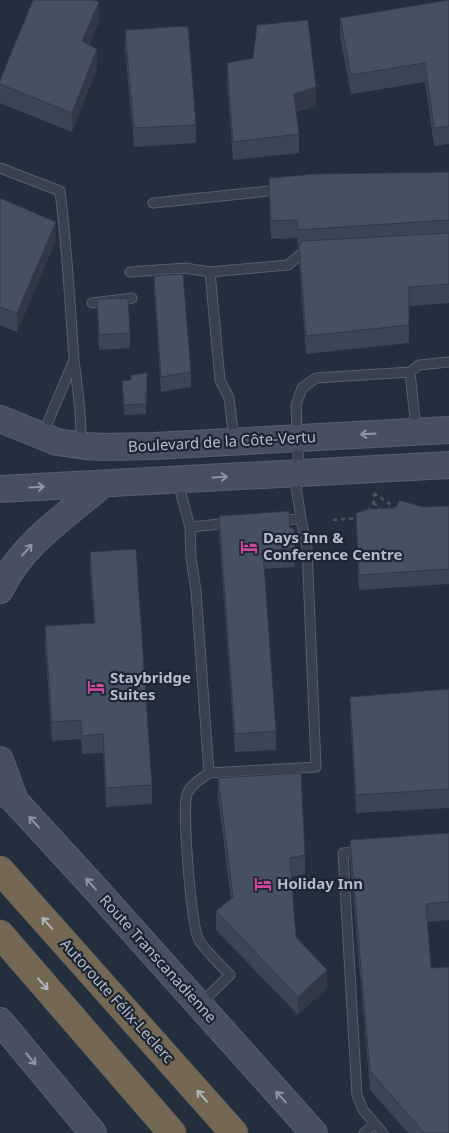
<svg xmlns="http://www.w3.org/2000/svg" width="449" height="1133" font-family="'Noto Sans',sans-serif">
<rect width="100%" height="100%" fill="#242f3e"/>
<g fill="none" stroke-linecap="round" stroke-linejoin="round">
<!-- lane casing -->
<g stroke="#565f6c" stroke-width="11">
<path id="lane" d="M 0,168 L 60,191 C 67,247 70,303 74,359 C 77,387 82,415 81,443
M 153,203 L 279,190
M 130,272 L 185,268 L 210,272 L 288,265 L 301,254 L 310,253
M 210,272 L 220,380 L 229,398 L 234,439
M 92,303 L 132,298
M 410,372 L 419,365 L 449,362
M 43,434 L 74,360
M 180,481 L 181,494 L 190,527 L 230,523
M 280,520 L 301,519 L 296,486 L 299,473 L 296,405 L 302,388 L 316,378 L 410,372 L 416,429
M 190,527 L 191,558 L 196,591 L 209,773 C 201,779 191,784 187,794 C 182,810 191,925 199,940 C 205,951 221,965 230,975 L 201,1003
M 209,773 L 316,767 L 307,547 L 301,519
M 361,851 L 343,853 L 357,1095 L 363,1110 L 383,1133
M 364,1133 L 375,1124"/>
</g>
<!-- secondary casing -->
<g stroke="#565f6c" stroke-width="28">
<path id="secondary" d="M 0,419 L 57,442 L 85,446 L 103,447 L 154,446 L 449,430
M 0,489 L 449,465
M 0,590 C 22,543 65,517 103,484
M 0,760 L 15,801
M 0,788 L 15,801 L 92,885 L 314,1133
M 0,1021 L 93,1133"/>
</g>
<!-- highway casing -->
<g stroke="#434c59" stroke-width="29">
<path id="highway" d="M 0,870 L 234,1133
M 0,934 L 172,1133"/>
</g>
<!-- path -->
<path stroke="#44595c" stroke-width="2.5" stroke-dasharray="4 4" stroke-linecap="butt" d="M 374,493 L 397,509
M 373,504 L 378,505 L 381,511
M 368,511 L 374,502 L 374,494
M 333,520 L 358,518"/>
<!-- lane -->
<use href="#lane" stroke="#38414e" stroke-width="9"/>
<!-- secondary -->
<use href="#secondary" stroke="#465061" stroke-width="26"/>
<!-- highway -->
<use href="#highway" stroke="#746855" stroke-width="28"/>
</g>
<!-- wall -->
<path fill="#3b4654" d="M 449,0 L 449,144 L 434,146 L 425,82 L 351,94 L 340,37 L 340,18 Z
M 99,21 L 89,45 L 97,68 L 72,132 L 0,103 L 0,80 Z
M 125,30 L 196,125 L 196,143 L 134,147 L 125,48 Z
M 253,58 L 316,106 L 296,112 L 299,134 L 299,153 L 233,160 L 227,82 L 227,63 Z
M 449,172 L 449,303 L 409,306 L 409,343 L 306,354 L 299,264 L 299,249 L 298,249 L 297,238 L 271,239 L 269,197 L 269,178 Z
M 0,198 L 56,240 L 17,332 L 0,325 Z
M 154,276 L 191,372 L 191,387 L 161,392 L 154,291 Z
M 97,299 L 130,333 L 130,348 L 99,350 Z
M 147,373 L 147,403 L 146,403 L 146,414 L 124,415 L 122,381 L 131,380 Z
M 446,506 L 449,506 L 449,584 L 359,590 L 356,528 L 356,513 L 423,507 Z
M 219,516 L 290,528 L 295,548 L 295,567 L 264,569 L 276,731 L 276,750 L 235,752 L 219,535 Z
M 90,552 L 152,785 L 152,804 L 106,807 L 103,753 L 82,754 L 81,739 L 52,741 L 45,645 L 45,626 L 94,623 L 90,570 Z
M 449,689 L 449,808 L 356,813 L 350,716 L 350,697 Z
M 218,778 L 305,855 L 305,874 L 291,877 L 296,937 L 327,988 L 298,1015 L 216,930 L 216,911 L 231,899 L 218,797 Z
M 449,833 L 449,920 L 427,922 L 431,968 L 449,1133 L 408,1133 L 370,1090 L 350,859 L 350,840 Z"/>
<!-- shaded-wall -->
<path fill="#303945" d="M 99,2 L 99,21 L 82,60 L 82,41 Z
M 97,49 L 97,68 L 72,132 L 72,113 Z
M 316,87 L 316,106 L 294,112 L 294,94 Z
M 56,222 L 56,240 L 17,332 L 17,313 Z
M 327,970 L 327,988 L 298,1015 L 298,997 Z"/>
<!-- building -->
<path fill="#455162" stroke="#303945" d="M 33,0 L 93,0 L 99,2 L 82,41 L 97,49 L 72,113 L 0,84 L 0,80 Z
M 449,0 L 449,126 L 434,128 L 425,63 L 351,75 L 340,18 Z
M 308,20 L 316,87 L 294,94 L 299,134 L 233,142 L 227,63 L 253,58 L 257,25 Z
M 188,26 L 196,125 L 134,128 L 125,30 Z
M 449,172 L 449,220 L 298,230 L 297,220 L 271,221 L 269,178 L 316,174 Z
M 0,198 L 56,222 L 17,313 L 0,307 Z
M 449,233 L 449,284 L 409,287 L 409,325 L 306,336 L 299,245 L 303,241 Z
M 183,274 L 191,372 L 161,377 L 154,276 Z
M 128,298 L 130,333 L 99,335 L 97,299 Z
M 147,373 L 147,393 L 145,393 L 146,404 L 124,405 L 122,381 L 131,380 L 131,375 Z
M 399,500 L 423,507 L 446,506 L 449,506 L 449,569 L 359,575 L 356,513 L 369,509 L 396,508 Z
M 289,511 L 290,528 L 294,528 L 295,548 L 263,551 L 276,731 L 235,734 L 219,516 Z
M 136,549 L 152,785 L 106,788 L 103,734 L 82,736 L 81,720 L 52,722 L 45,626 L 95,623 L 90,552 Z
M 449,689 L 449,789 L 356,795 L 350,697 Z
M 301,773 L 305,855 L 290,858 L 296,937 L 327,970 L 298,997 L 216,911 L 233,897 L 218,778 Z
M 449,833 L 449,902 L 426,904 L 431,968 L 449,967 L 449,1133 L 424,1133 L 370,1071 L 350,840 Z"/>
<!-- one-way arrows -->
<defs><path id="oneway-shaft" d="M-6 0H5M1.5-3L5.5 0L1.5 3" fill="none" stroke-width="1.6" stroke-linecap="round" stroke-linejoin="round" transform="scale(1.25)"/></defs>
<g stroke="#8e96a5">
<use href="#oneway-shaft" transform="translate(368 434) rotate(177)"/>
<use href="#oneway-shaft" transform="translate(220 477) rotate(-3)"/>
<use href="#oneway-shaft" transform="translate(37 487) rotate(-3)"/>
<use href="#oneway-shaft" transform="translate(27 550) rotate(-49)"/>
<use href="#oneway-shaft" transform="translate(34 822) rotate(-132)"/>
<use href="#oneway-shaft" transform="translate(91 884) rotate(-132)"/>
<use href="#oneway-shaft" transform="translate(31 1059) rotate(50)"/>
<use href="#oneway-shaft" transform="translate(281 1097) rotate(-132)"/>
</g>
<g stroke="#aeb4bd">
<use href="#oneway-shaft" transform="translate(47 923) rotate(-132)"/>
<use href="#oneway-shaft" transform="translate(43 984) rotate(49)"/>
<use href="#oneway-shaft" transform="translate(202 1096) rotate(-131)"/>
</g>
<!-- icons -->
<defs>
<g id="hotel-bare" transform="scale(1.35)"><path d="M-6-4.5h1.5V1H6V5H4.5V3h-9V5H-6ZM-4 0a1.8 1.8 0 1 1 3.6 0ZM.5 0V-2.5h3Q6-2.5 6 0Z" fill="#d1479c" stroke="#1d2633" stroke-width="2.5" paint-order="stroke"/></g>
</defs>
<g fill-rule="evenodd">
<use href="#hotel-bare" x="249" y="547"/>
<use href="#hotel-bare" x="96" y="687"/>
<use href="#hotel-bare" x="263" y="884"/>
</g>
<g text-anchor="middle" stroke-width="4.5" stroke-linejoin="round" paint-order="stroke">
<!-- street labels -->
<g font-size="15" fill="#b4bcc9" stroke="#1d2633">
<text transform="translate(222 442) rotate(-3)" y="5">Boulevard de la Côte-Vertu</text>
<text transform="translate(158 959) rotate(48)" y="5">Route Transcanadienne</text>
<text transform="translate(117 1001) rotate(48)" y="5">Autoroute Félix-Leclerc</text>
</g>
<!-- poi labels -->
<g font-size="15" font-weight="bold" fill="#b4bcc9" stroke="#1d2633" text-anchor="start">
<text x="263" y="543">Days Inn &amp;<tspan x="263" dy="17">Conference Centre</tspan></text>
<text x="110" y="683">Staybridge<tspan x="110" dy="17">Suites</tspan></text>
<text x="277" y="889">Holiday Inn</text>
</g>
</g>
</svg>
